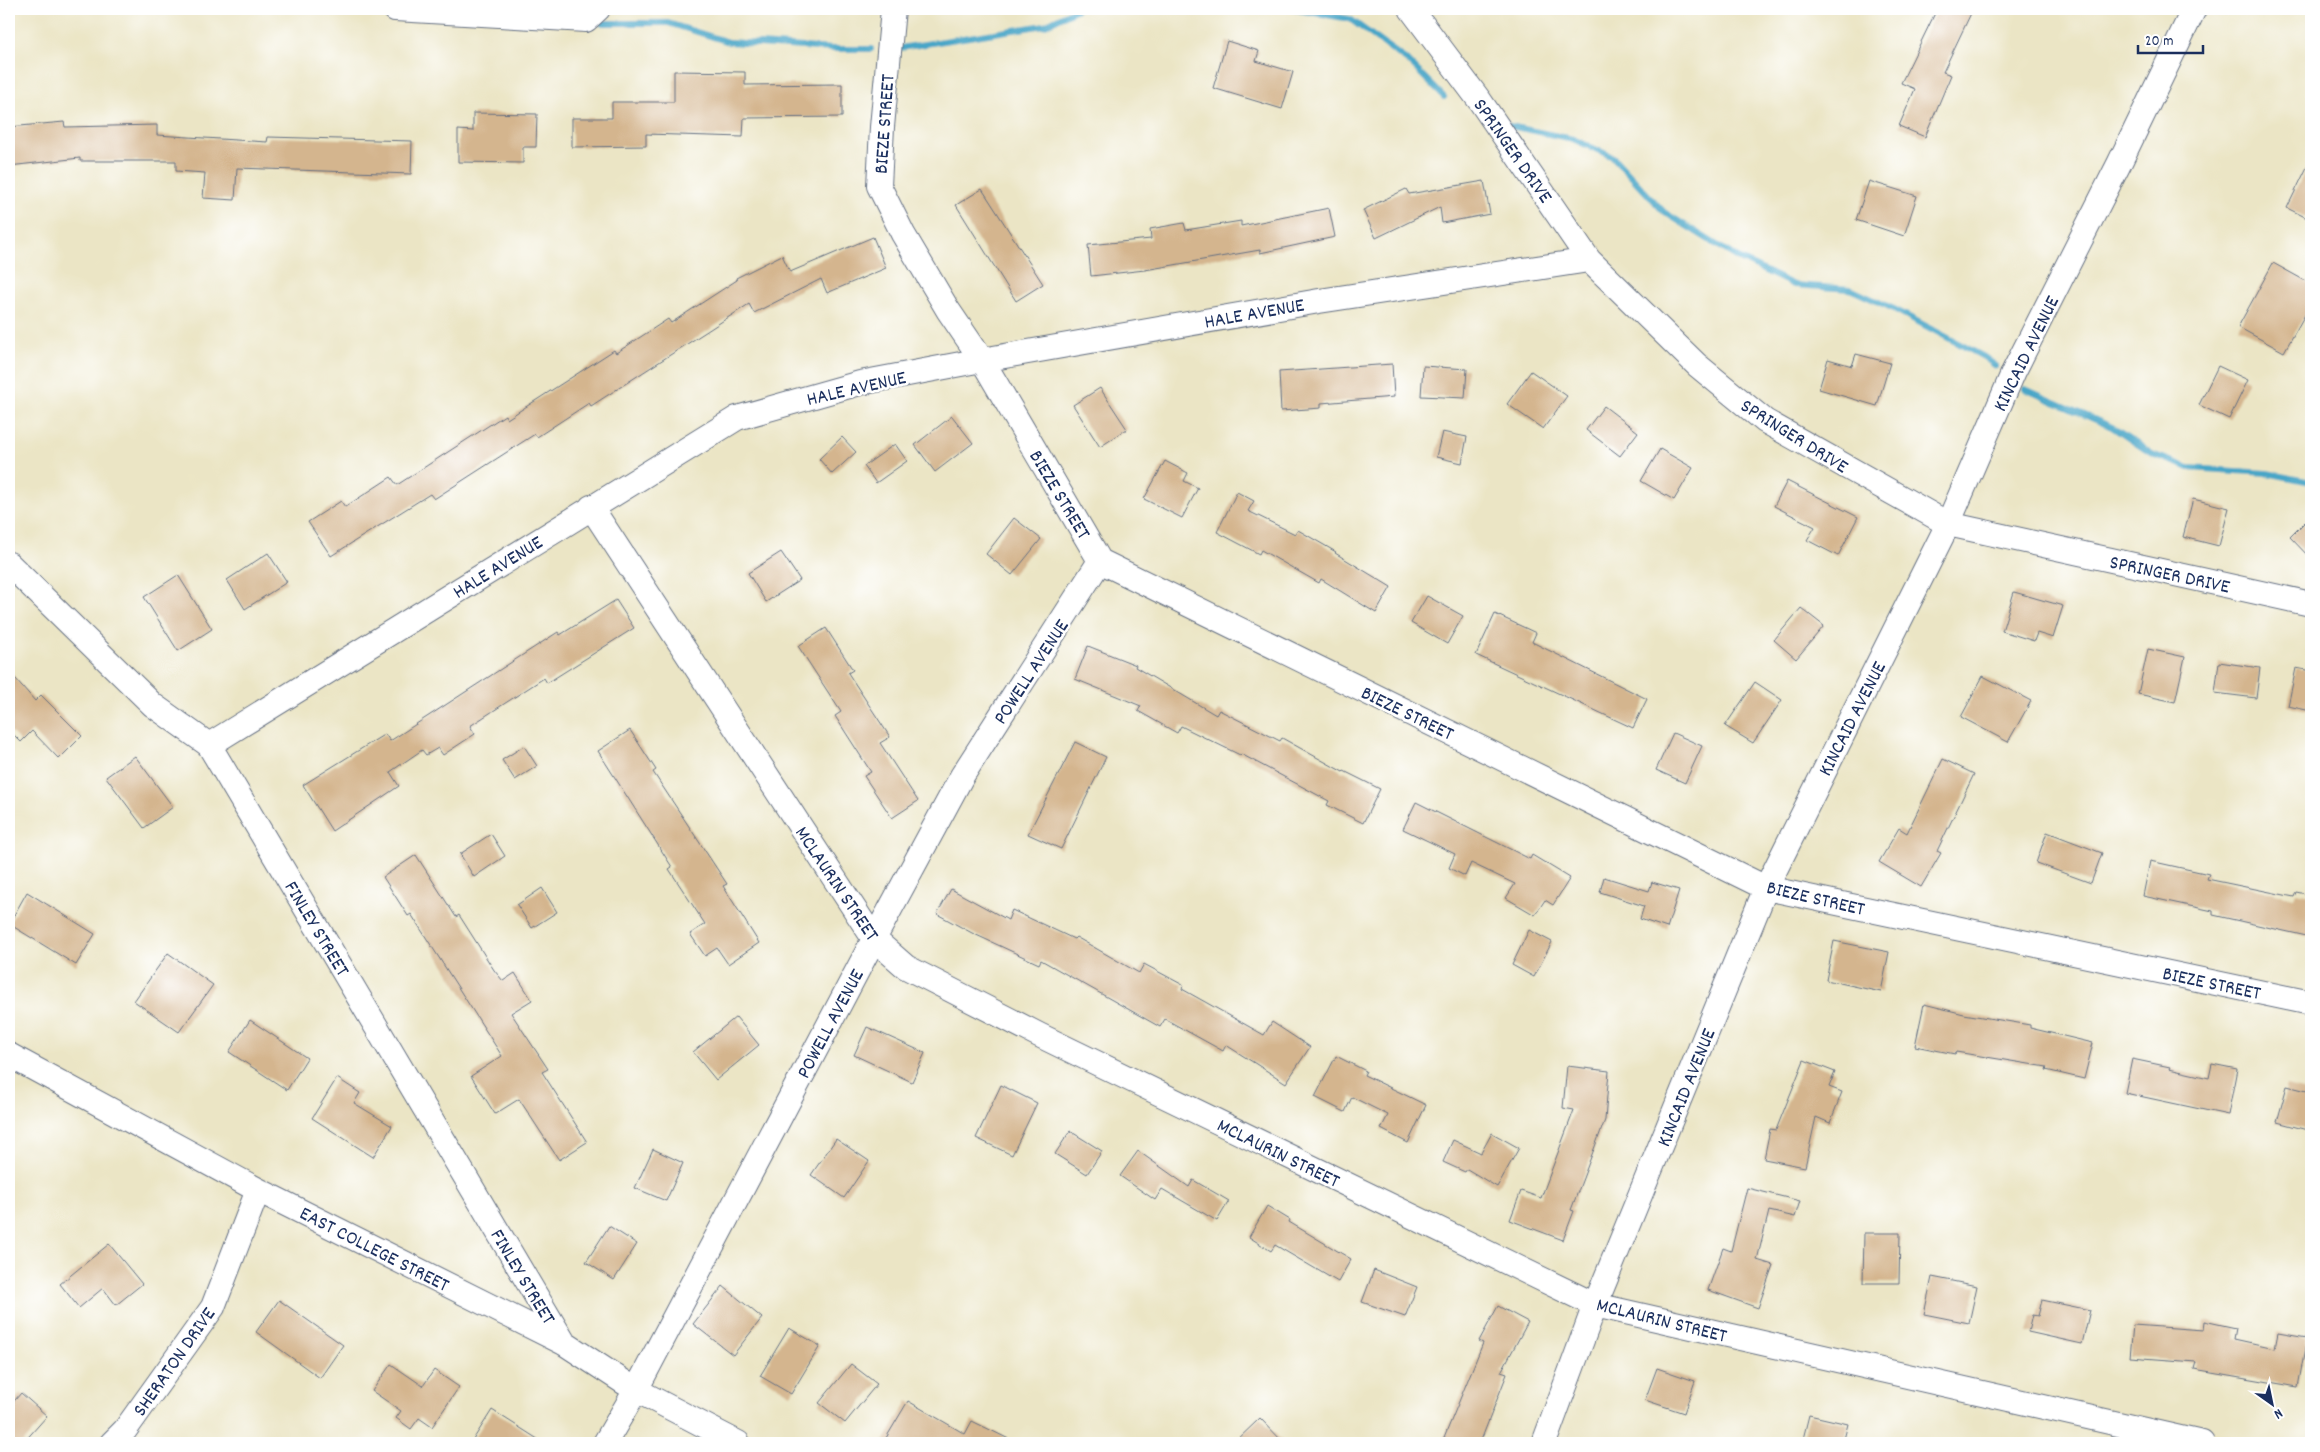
<svg xmlns="http://www.w3.org/2000/svg" width="2320" height="1452" font-family="Dekko,sans-serif">
<rect width="100%" height="100%" fill="#fff"/>
<filter id="ink" filterUnits="userSpaceOnUse"><feTurbulence type="fractalNoise" baseFrequency=".02" numOctaves="2"/><feDisplacementMap in="SourceGraphic" scale="10" xChannelSelector="R" yChannelSelector="G"/><feConvolveMatrix kernelMatrix="1 2 1 2 8 2 1 2 1" color-interpolation-filters="sRGB"/></filter>
<filter id="wash" filterUnits="userSpaceOnUse"><feTurbulence type="fractalNoise" baseFrequency=".0096" numOctaves="4" result="noise"/><feDisplacementMap in="SourceGraphic" scale="20" xChannelSelector="R" yChannelSelector="G"/><feGaussianBlur stdDeviation="1.12" result="paint"/><feColorMatrix in="noise" values="0 0 0 0 0 0 0 0 0 0 0 0 0 0 0 0 0 1.4 0 .05"/><feComposite in="paint" operator="in"/></filter>
<g filter="url(#wash)">
<rect width="100%" height="100%" fill="#ebe5c5"/>
<g fill="none" stroke-linecap="round" stroke-linejoin="round">
<!-- stream -->
<path stroke="#48a6c7" stroke-width="6" d="M 1292,9 L 1350,19 L 1409,62 L 1444,97
M 593,20 L 604,23 L 668,23 L 729,42 L 833,49 L 871,49
M 900,48 L 1045,25 L 1077,9
M 1505,125 L 1573,139 L 1613,157 L 1664,212 L 1738,258 L 1794,285 L 1850,289 L 1894,309 L 1984,357 L 1996,366
M 2025,389 L 2112,427 L 2152,454 L 2189,468 L 2267,473 L 2311,482"/>
</g>
<g id="blocks">
<!-- building -->
<path fill="#d4b58e" d="M 1937,9 L 1973,9 L 1943,72 L 1951,75 L 1925,137 L 1899,126 L 1915,89 L 1901,83 Z
M 1227,41 L 1259,51 L 1256,61 L 1293,72 L 1282,109 L 1213,88 Z
M 674,71 L 745,72 L 745,85 L 842,84 L 842,117 L 744,118 L 743,137 L 646,134 L 646,146 L 572,147 L 572,118 L 612,118 L 612,102 L 674,102 Z
M 473,113 L 537,114 L 536,147 L 523,147 L 523,163 L 458,162 L 458,130 L 473,131 Z
M 64,122 L 65,127 L 157,125 L 157,135 L 267,142 L 268,137 L 412,141 L 411,174 L 237,168 L 235,200 L 203,198 L 205,173 L 176,171 L 176,161 L 80,161 L 80,158 L 9,166 L 9,127 Z
M 2311,159 L 2311,220 L 2287,208 Z
M 1484,181 L 1490,214 L 1442,223 L 1440,207 L 1376,238 L 1363,210 L 1406,189 L 1409,194 Z
M 1869,181 L 1917,196 L 1904,236 L 1856,220 Z
M 982,189 L 1043,284 L 1016,301 L 956,205 Z
M 1329,208 L 1335,237 L 1260,253 L 1260,250 L 1145,270 L 1091,276 L 1088,245 L 1151,239 L 1150,229 L 1184,223 L 1186,230 L 1241,221 L 1241,226 Z
M 873,237 L 886,268 L 827,293 L 821,279 L 754,313 L 749,304 L 591,406 L 589,403 L 537,437 L 535,434 L 434,499 L 430,494 L 331,556 L 308,522 L 341,501 L 345,507 L 391,477 L 397,485 L 505,415 L 507,419 L 614,350 L 616,353 L 668,319 L 671,323 L 737,280 L 736,278 L 782,255 L 790,272 Z
M 2273,263 L 2311,284 L 2311,304 L 2284,352 L 2238,327 Z
M 1856,354 L 1890,363 L 1877,406 L 1819,389 L 1828,359 L 1852,366 Z
M 1392,364 L 1394,397 L 1321,403 L 1321,408 L 1281,411 L 1279,372 Z
M 1423,366 L 1467,369 L 1465,398 L 1421,396 Z
M 2218,366 L 2248,380 L 2229,419 L 2199,405 Z
M 1531,371 L 1567,396 L 1543,429 L 1507,404 Z
M 1100,388 L 1127,429 L 1100,447 L 1073,405 Z
M 1604,406 L 1638,432 L 1620,456 L 1586,430 Z
M 952,416 L 973,443 L 935,472 L 915,445 Z
M 1442,432 L 1467,437 L 1462,463 L 1436,457 Z
M 842,437 L 856,452 L 832,474 L 819,459 Z
M 895,444 L 907,461 L 876,483 L 864,466 Z
M 1660,449 L 1693,468 L 1674,500 L 1641,481 Z
M 1165,461 L 1188,473 L 1184,481 L 1198,488 L 1182,518 L 1144,499 Z
M 1787,481 L 1858,517 L 1838,556 L 1807,540 L 1815,527 L 1774,506 Z
M 1237,492 L 1254,501 L 1248,511 L 1295,534 L 1298,530 L 1336,552 L 1335,553 L 1391,587 L 1376,613 L 1321,579 L 1319,583 L 1261,550 L 1259,554 L 1217,532 Z
M 2193,499 L 2229,508 L 2219,546 L 2183,537 Z
M 2311,516 L 2311,559 L 2290,537 Z
M 1014,518 L 1041,539 L 1012,575 L 986,554 Z
M 781,552 L 800,580 L 766,602 L 748,573 Z
M 268,553 L 287,582 L 245,609 L 227,580 Z
M 178,575 L 212,629 L 178,651 L 144,597 Z
M 2014,592 L 2063,606 L 2053,638 L 2037,633 L 2034,641 L 2002,631 Z
M 1427,596 L 1463,616 L 1447,644 L 1411,623 Z
M 616,600 L 634,628 L 547,683 L 544,678 L 470,726 L 475,734 L 443,755 L 438,748 L 426,755 L 422,750 L 390,772 L 399,786 L 332,831 L 303,785 L 385,734 L 390,741 L 558,632 L 560,635 Z
M 1801,608 L 1824,626 L 1796,659 L 1774,640 Z
M 1495,614 L 1536,633 L 1532,642 L 1647,699 L 1633,728 L 1476,655 Z
M 826,628 L 853,670 L 848,673 L 890,737 L 880,743 L 918,801 L 892,818 L 864,776 L 871,772 L 835,716 L 841,712 L 798,646 Z
M 1088,646 L 1136,665 L 1135,667 L 1216,715 L 1219,710 L 1280,741 L 1282,738 L 1343,772 L 1344,771 L 1380,789 L 1363,823 L 1327,805 L 1329,801 L 1241,754 L 1240,755 L 1181,726 L 1177,733 L 1138,711 L 1141,706 L 1075,679 Z
M 2148,649 L 2185,657 L 2175,702 L 2138,694 Z
M 2219,662 L 2260,668 L 2256,698 L 2215,693 Z
M 2296,668 L 2311,671 L 2311,711 L 2288,706 Z
M 9,671 L 35,701 L 41,695 L 82,736 L 59,759 L 32,731 L 21,742 L 9,730 Z
M 1983,676 L 2031,701 L 2008,742 L 1961,717 Z
M 1755,682 L 1782,700 L 1753,743 L 1725,726 Z
M 630,730 L 656,770 L 653,772 L 727,884 L 723,886 L 759,943 L 728,964 L 717,948 L 705,956 L 690,934 L 705,924 L 669,869 L 672,867 L 598,751 Z
M 1673,733 L 1702,746 L 1685,783 L 1656,770 Z
M 1075,742 L 1106,757 L 1061,849 L 1028,834 Z
M 524,746 L 537,766 L 515,780 L 502,760 Z
M 135,756 L 173,807 L 144,828 L 106,777 Z
M 1943,759 L 1974,774 L 1937,851 L 1941,853 L 1921,887 L 1879,862 L 1899,828 L 1907,833 Z
M 1416,802 L 1530,859 L 1532,855 L 1570,878 L 1553,905 L 1545,900 L 1535,915 L 1506,898 L 1515,884 L 1471,863 L 1465,876 L 1449,868 L 1455,854 L 1403,829 Z
M 2047,832 L 2102,853 L 2091,883 L 2036,863 Z
M 491,834 L 505,856 L 474,877 L 460,854 Z
M 416,855 L 456,917 L 459,915 L 494,970 L 503,981 L 515,973 L 532,1000 L 511,1013 L 548,1069 L 542,1072 L 587,1142 L 559,1160 L 519,1099 L 495,1114 L 471,1076 L 502,1056 L 411,914 L 408,916 L 383,877 Z
M 2150,861 L 2209,874 L 2207,879 L 2294,897 L 2296,892 L 2311,895 L 2311,937 L 2213,915 L 2213,911 L 2143,896 Z
M 1604,877 L 1649,891 L 1652,882 L 1679,890 L 1667,928 L 1640,919 L 1644,906 L 1600,892 Z
M 542,888 L 557,912 L 532,928 L 517,905 Z
M 951,889 L 1008,920 L 1012,910 L 1074,939 L 1076,937 L 1139,973 L 1144,964 L 1183,985 L 1182,989 L 1264,1035 L 1272,1022 L 1310,1047 L 1286,1083 L 1226,1045 L 1223,1051 L 1165,1019 L 1160,1027 L 1041,960 L 1039,964 L 972,933 L 937,914 Z
M 27,892 L 95,934 L 76,965 L 9,924 Z
M 1529,930 L 1552,942 L 1534,977 L 1512,965 Z
M 1834,941 L 1889,952 L 1881,992 L 1826,980 Z
M 168,953 L 213,985 L 179,1032 L 134,1001 Z
M 1924,1004 L 1964,1014 L 2030,1025 L 2030,1028 L 2093,1043 L 2084,1079 L 2046,1070 L 2047,1067 L 1956,1052 L 1955,1054 L 1915,1046 Z
M 736,1017 L 759,1045 L 716,1080 L 693,1052 Z
M 250,1020 L 307,1058 L 287,1090 L 229,1052 Z
M 867,1027 L 925,1053 L 912,1082 L 854,1055 Z
M 1336,1056 L 1366,1071 L 1364,1075 L 1426,1105 L 1408,1143 L 1381,1129 L 1388,1115 L 1352,1097 L 1345,1112 L 1315,1097 Z
M 2132,1059 L 2170,1067 L 2169,1069 L 2209,1078 L 2212,1064 L 2237,1069 L 2228,1115 L 2125,1093 Z
M 1804,1060 L 1835,1072 L 1829,1087 L 1842,1092 L 1830,1123 L 1816,1117 L 1805,1167 L 1764,1159 L 1770,1129 L 1776,1130 Z
M 1567,1066 L 1609,1071 L 1605,1120 L 1571,1210 L 1574,1211 L 1563,1240 L 1510,1220 L 1521,1191 L 1541,1198 L 1574,1110 L 1563,1108 Z
M 337,1078 L 360,1093 L 354,1103 L 392,1126 L 373,1157 L 312,1118 Z
M 1001,1085 L 1037,1103 L 1012,1155 L 976,1138 Z
M 2287,1086 L 2311,1092 L 2311,1131 L 2277,1122 Z
M 1070,1131 L 1102,1151 L 1087,1174 L 1055,1154 Z
M 1492,1133 L 1519,1148 L 1497,1187 L 1467,1169 L 1465,1172 L 1443,1162 L 1453,1140 L 1481,1153 Z
M 836,1139 L 869,1161 L 844,1198 L 811,1175 Z
M 653,1149 L 683,1163 L 666,1201 L 635,1188 Z
M 1138,1151 L 1189,1187 L 1193,1180 L 1229,1201 L 1217,1221 L 1162,1189 L 1155,1200 L 1120,1176 Z
M 1747,1188 L 1800,1201 L 1795,1217 L 1769,1211 L 1757,1260 L 1773,1265 L 1758,1308 L 1708,1290 L 1723,1248 L 1731,1251 Z
M 1267,1206 L 1290,1220 L 1289,1222 L 1351,1259 L 1338,1282 L 1275,1245 L 1271,1251 L 1249,1237 Z
M 609,1226 L 637,1244 L 614,1280 L 586,1262 Z
M 1864,1233 L 1900,1233 L 1899,1283 L 1863,1283 Z
M 109,1244 L 142,1284 L 116,1305 L 103,1288 L 79,1308 L 60,1284 Z
M 1374,1270 L 1417,1287 L 1405,1317 L 1362,1302 Z
M 1932,1277 L 1977,1286 L 1969,1323 L 1924,1314 Z
M 723,1286 L 762,1318 L 733,1355 L 693,1324 Z
M 279,1300 L 343,1345 L 320,1378 L 256,1332 Z
M 2042,1300 L 2090,1310 L 2082,1344 L 2028,1332 L 2032,1315 L 2038,1316 Z
M 1498,1306 L 1528,1322 L 1501,1372 L 1507,1374 L 1480,1443 L 1442,1443 L 1483,1343 L 1479,1341 Z
M 2204,1321 L 2236,1328 L 2234,1339 L 2275,1348 L 2278,1333 L 2307,1338 L 2298,1387 L 2194,1369 L 2196,1362 L 2130,1357 L 2133,1325 L 2203,1330 Z
M 789,1328 L 820,1346 L 791,1394 L 760,1376 Z
M 391,1364 L 423,1386 L 434,1370 L 459,1387 L 432,1427 L 419,1418 L 411,1429 L 396,1418 L 401,1411 L 372,1391 Z
M 851,1364 L 877,1384 L 845,1423 L 819,1403 Z
M 1657,1368 L 1695,1381 L 1684,1413 L 1645,1400 Z
M 21,1393 L 47,1416 L 23,1443 L 9,1443 L 9,1407 Z
M 908,1401 L 965,1434 L 972,1421 L 1017,1443 L 883,1443 Z
M 492,1410 L 544,1443 L 471,1443 Z
M 1809,1415 L 1848,1424 L 1843,1443 L 1802,1443 Z
M 1260,1418 L 1284,1443 L 1234,1443 Z"/>
</g>
</g>
<g filter="url(#ink)">
<use href="#blocks" fill-opacity="0" stroke="#646f82" stroke-width="1"/>
<g fill="none" stroke-linecap="round" stroke-linejoin="round">
<!-- minor casing -->
<g stroke="#646f82" stroke-width="26">
<path id="minor" d="M 395,9 L 586,20 L 598,9
M 893,9 L 882,127 L 879,186 L 903,234 L 948,310 L 982,360 L 1100,561 L 1766,888 L 2311,1003
M 1411,9 L 1480,101 L 1589,260 L 1697,365 L 1765,421 L 1948,524 L 2311,604
M 591,507 L 874,939 L 906,967 L 1039,1035 L 1595,1305 L 2202,1443
M 9,564 L 153,705 L 209,745 L 564,1343
M 209,745 L 737,418 L 860,383 L 982,360 L 1319,301 L 1589,260
M 9,1055 L 258,1190 L 564,1343 L 636,1390 L 738,1443
M 112,1443 L 125,1430 L 213,1307 L 258,1190
M 605,1443 L 636,1390 L 874,939 L 962,776 L 1100,561
M 1544,1443 L 1595,1305 L 1766,888 L 1948,524 L 2014,371 L 2119,164 L 2194,9"/>
</g>
<!-- minor -->
<use href="#minor" stroke="#fff" stroke-width="24"/>
</g>
</g>
<g text-anchor="middle" stroke-width="5" stroke-linejoin="round" paint-order="stroke">
<!-- street labels -->
<g font-size="20" fill="#1b2f5e" stroke="#fff">
<text transform="translate(883 124) rotate(-86)" y="7">BIEZE STREET</text>
<text transform="translate(1514 150) rotate(55)" y="7">SPRINGER DRIVE</text>
<text transform="translate(1254 312) rotate(-10)" y="7">HALE AVENUE</text>
<text transform="translate(2025 353) rotate(-64)" y="7">KINCAID AVENUE</text>
<text transform="translate(856 387) rotate(-13)" y="7">HALE AVENUE</text>
<text transform="translate(1795 435) rotate(32)" y="7">SPRINGER DRIVE</text>
<text transform="translate(1061 494) rotate(59)" y="7">BIEZE STREET</text>
<text transform="translate(497 566) rotate(-32)" y="7">HALE AVENUE</text>
<text transform="translate(2170 573) rotate(12)" y="7">SPRINGER DRIVE</text>
<text transform="translate(1030 671) rotate(-57)" y="7">POWELL AVENUE</text>
<text transform="translate(1408 712) rotate(26)" y="7">BIEZE STREET</text>
<text transform="translate(1851 718) rotate(-63)" y="7">KINCAID AVENUE</text>
<text transform="translate(838 883) rotate(56)" y="7">MCLAURIN STREET</text>
<text transform="translate(1816 897) rotate(13)" y="7">BIEZE STREET</text>
<text transform="translate(318 928) rotate(59)" y="7">FINLEY STREET</text>
<text transform="translate(2212 982) rotate(12)" y="7">BIEZE STREET</text>
<text transform="translate(829 1023) rotate(-62)" y="7">POWELL AVENUE</text>
<text transform="translate(1685 1087) rotate(-68)" y="7">KINCAID AVENUE</text>
<text transform="translate(1279 1152) rotate(26)" y="7">MCLAURIN STREET</text>
<text transform="translate(375 1248) rotate(27)" y="7">EAST COLLEGE STREET</text>
<text transform="translate(524 1276) rotate(59)" y="7">FINLEY STREET</text>
<text transform="translate(1662 1319) rotate(14)" y="7">MCLAURIN STREET</text>
<text transform="translate(173 1361) rotate(-55)" y="7">SHERATON DRIVE</text>
</g>
</g>
<!-- margin -->
<rect width="2320" height="1452" fill="none" stroke="#fff" stroke-width="30"/>
<!-- north arrow -->
<g transform="translate(2272 1404) rotate(147)" stroke="#ffffff" stroke-width="4" paint-order="stroke">
<path d="M0-4L9 19L0 12L-9 19Z" fill="#1b2f5e"/>
<text y="-8" font-size="14" font-weight="bold" text-anchor="middle" fill="#1b2f5e">N</text>
</g>
<!-- scale -->
<path d="M2138 45v8h65v-8" fill="none" stroke="#1b2f5e" stroke-width="2.5"/>
<text x="2145" y="45" font-size="15" fill="#1b2f5e" stroke="#ffffff" stroke-width="4" paint-order="stroke">20 m</text>
</svg>
